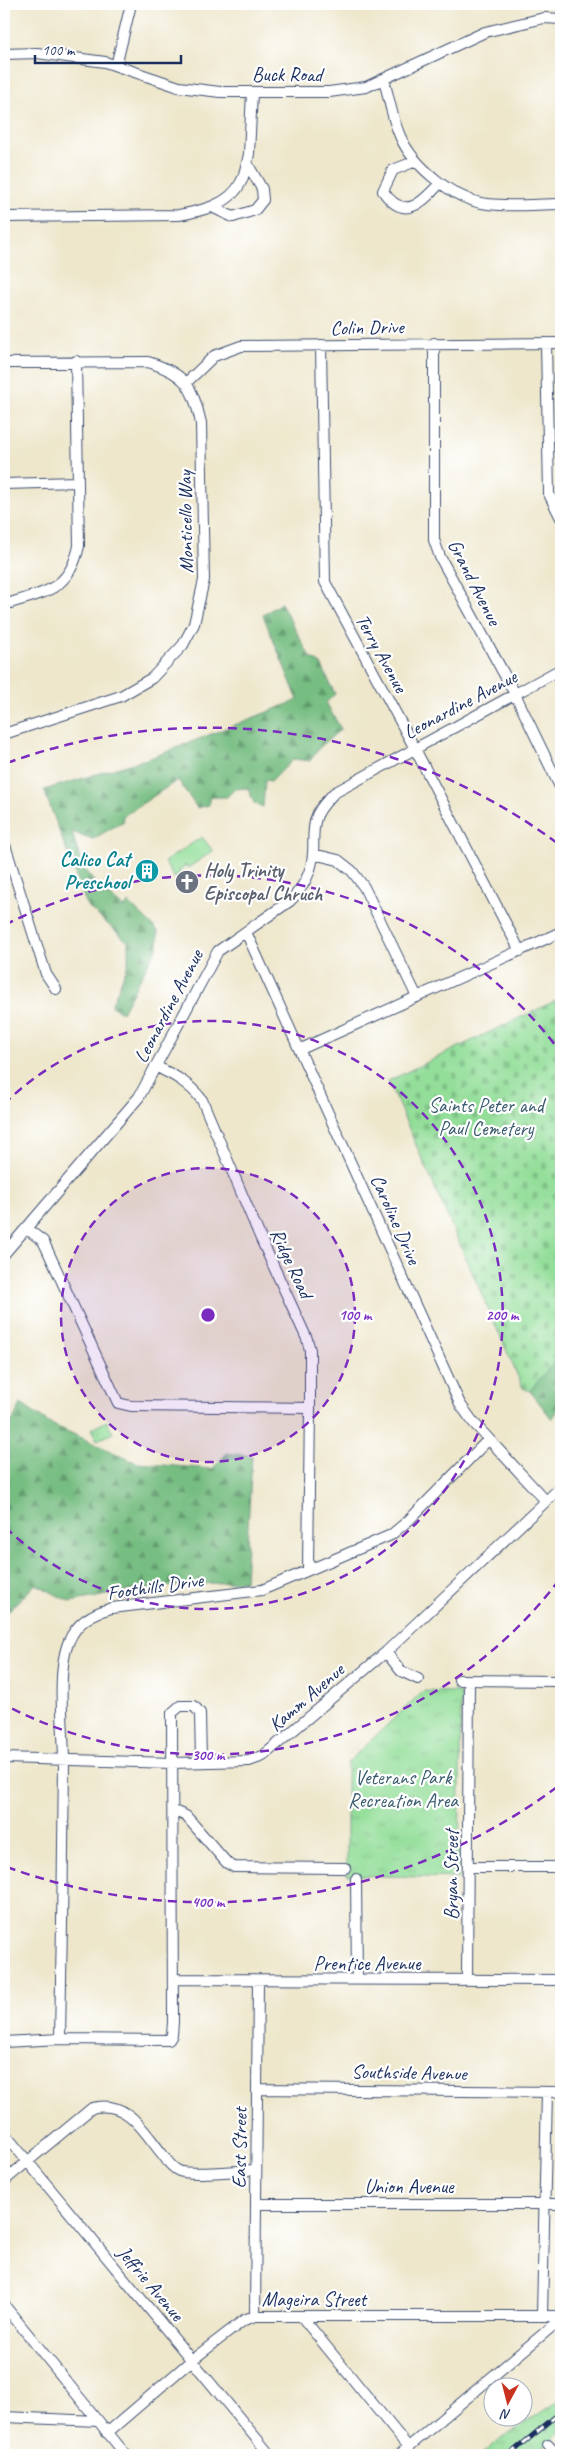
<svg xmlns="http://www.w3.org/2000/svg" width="565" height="2459" font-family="Caveat,sans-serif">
<defs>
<pattern id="grass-tufts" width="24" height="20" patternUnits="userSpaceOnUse" patternTransform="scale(1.25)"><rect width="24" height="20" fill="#93de99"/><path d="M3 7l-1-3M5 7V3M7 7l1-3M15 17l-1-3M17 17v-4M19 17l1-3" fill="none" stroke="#7ebf86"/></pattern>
<pattern id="forest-firs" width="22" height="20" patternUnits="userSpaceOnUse" patternTransform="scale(1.25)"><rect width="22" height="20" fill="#76bd81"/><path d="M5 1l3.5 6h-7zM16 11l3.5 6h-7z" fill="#609a6d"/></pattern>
<pattern id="cemetery-stones" width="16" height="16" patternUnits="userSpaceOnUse" patternTransform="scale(1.25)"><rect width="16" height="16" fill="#93de99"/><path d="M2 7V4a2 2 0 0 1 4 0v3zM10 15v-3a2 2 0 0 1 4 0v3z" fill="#7ebf86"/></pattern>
</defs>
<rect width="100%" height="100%" fill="#fff"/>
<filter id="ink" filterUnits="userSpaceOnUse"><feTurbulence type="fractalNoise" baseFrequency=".02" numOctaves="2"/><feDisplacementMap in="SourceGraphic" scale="10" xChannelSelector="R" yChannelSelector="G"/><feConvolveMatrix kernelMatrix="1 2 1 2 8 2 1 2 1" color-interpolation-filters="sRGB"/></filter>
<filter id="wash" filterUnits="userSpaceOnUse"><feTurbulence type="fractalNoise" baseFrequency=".0096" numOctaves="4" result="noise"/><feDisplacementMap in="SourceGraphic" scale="20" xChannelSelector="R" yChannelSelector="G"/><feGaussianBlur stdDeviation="1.12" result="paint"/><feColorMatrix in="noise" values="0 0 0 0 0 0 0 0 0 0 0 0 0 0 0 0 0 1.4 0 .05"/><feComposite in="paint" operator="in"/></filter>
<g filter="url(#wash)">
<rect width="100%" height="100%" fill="#eee7cc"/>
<!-- grass -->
<path fill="url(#grass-tufts)" stroke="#57867c" d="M 107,1421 L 113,1433 L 97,1440 L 91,1429 Z
M 423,1691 L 456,1692 L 461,1694 L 459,1878 L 347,1875 L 347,1763 Z
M 561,2399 L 561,2432 L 533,2455 L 481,2455 L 495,2443 Z"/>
<!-- forest -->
<path fill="url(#forest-firs)" stroke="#487670" d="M 281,603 L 310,657 L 321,664 L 335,694 L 326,703 L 341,729 L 320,747 L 310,761 L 294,759 L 271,781 L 265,780 L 263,807 L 254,803 L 248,788 L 235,789 L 227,797 L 209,797 L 209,805 L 197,808 L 178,780 L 122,817 L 124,821 L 93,839 L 72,832 L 82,867 L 98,886 L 124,908 L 129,903 L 158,931 L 158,946 L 122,1012 L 111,1006 L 128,964 L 128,942 L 87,906 L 44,790 L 153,757 L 298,700 L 263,615 Z
M 561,1353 L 561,1406 L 552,1419 L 530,1391 Z
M 21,1404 L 49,1423 L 137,1463 L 212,1469 L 227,1453 L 252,1456 L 245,1581 L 145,1588 L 70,1602 L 36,1584 L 4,1615 L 4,1437 Z"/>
<!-- cemetery -->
<path fill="url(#cemetery-stones)" stroke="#57867c" d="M 561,998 L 561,1353 L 530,1391 L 523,1388 L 388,1081 Z"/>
<!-- garden -->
<path fill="#93de99" stroke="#57867c" d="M 202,837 L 213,851 L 188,868 L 186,865 L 179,871 L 180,874 L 174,878 L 164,862 Z"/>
</g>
<g filter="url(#ink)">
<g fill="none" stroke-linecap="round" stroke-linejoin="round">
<!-- minor casing -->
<g stroke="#3b4b6e" stroke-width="12">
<path id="minor" d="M 4,54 L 37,53 L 105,62 L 179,87 L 220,92 L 329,92 L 366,87 L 485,32 L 544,18 L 561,19
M 116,66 L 131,4
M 384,80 C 389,98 392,118 400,136 C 413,166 455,201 488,204 C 512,207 537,204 561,204
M 416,161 L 393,170 L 383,191 C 404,222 422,203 440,183
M 212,207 L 233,217 L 255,210 L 263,200 L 262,189 L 247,163 L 249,154 L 252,92
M 4,217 L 179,215 C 201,211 230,205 241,182 C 244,177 245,169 247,163
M 434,343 L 434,540 L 440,557 L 515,694 L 561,789
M 546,343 L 549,494 L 561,518
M 321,345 L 325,582 L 414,747 L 520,951
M 4,363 L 148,362 C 186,374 192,385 201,423 L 204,580 L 194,624 L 183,645 L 152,678 L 121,696 L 4,734
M 187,382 L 214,356 L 241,346 L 561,343
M 4,484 L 78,482
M 4,605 C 43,592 69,592 79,546 L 76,361
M 4,842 L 46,974 L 56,989
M 313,854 L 338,860 L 352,871 L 364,887 L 417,997
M 246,932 L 460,1404 L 473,1422 L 545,1500
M 301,1049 L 561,932
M 155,1066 C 174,1075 189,1083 202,1100 L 261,1239 L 307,1339 L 310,1350 L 310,1408 L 308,1568
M 27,1229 L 43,1241 L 46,1247 L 118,1403 L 131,1406 L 310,1408
M 4,1254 L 139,1097 L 218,951 L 290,901 C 303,888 312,872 313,853 C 314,841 312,830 316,818 C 319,808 327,801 334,793 L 561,669
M 386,1652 L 401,1671 L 418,1679
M 459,1680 L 561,1681
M 4,1758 L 172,1763 L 249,1761 L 263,1756 L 386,1652 L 561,1487
M 174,1811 L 186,1816 L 227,1863 L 234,1867 L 345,1868
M 468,1867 L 561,1867
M 356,1879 L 357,1980
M 173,1979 L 561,1980
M 467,1979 L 469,1681
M 60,2039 C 62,1947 63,1854 64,1762 C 64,1729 56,1670 69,1641 C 77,1622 92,1613 112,1608 L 262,1590 L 370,1544 L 391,1535 L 409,1520 L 489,1439
M 4,2042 L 60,2039 L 169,2040 L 172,2035 L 173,2022 L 172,1713 L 180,1706 L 194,1706 L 200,1713 L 201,1761
M 257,2089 L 561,2092
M 4,2133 L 270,2455
M 4,2181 L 92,2108 C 128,2099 143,2131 163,2155 C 167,2161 172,2168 179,2171 C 191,2176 240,2170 256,2170
M 256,2204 L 561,2204
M 4,2305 L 126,2455
M 255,2316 L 258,1981
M 542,2316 L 547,2092
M 302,2317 L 409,2448
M 4,2417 L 98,2421
M 107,2433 L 192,2360 L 244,2320 L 255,2316 L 561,2316
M 548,2445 L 557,2455
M 399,2455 L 561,2319"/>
</g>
<!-- minor -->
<use href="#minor" stroke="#fff" stroke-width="10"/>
<!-- rail casing -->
<g stroke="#1b2f5e" stroke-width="5">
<path id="rail" d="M 509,2455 L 561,2412"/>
</g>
<!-- rail -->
<use href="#rail" stroke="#fff" stroke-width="3" stroke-dasharray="9" stroke-linecap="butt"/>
</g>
</g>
<!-- distance rings -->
<circle cx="208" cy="1315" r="147" fill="#7b2cbf" fill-opacity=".12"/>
<g fill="none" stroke="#7b2cbf" stroke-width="2.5" stroke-dasharray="9 6">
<circle cx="208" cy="1315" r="147"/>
<path d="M4 1104A294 294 0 1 1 4 1526"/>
<path d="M559 1580A440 440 0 0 1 5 1705M5 925A440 440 0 0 1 559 1050"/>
<path d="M557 1787A587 587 0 0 1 7 1867M7 763A587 587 0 0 1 557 843"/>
</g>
<!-- icons -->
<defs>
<g id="building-disc" transform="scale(1.25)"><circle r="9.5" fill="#0f9aa8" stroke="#fff"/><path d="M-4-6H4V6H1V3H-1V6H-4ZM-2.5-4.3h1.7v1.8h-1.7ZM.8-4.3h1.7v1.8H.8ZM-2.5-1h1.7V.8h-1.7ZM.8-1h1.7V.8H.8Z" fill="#fff"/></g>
<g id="church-disc" transform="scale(1.25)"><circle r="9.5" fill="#6b7280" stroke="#fff"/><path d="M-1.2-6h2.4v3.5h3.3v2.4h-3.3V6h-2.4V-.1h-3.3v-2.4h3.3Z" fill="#fff"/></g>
</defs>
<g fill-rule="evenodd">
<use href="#building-disc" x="147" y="871"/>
<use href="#church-disc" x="187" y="882"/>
</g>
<g text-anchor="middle" stroke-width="4.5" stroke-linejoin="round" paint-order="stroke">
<!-- street labels -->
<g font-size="20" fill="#1b2f5e" stroke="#fff">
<text x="287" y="81">Buck Road</text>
<text transform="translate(367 327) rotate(-1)" y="7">Colin Drive</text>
<text transform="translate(185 522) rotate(-91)" y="7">Monticello Way</text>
<text transform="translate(475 582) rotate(63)" y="7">Grand Avenue</text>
<text transform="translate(382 653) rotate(61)" y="7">Terry Avenue</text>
<text transform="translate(460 704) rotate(-28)" y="7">Leonardine Avenue</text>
<text transform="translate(168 1006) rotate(-62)" y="7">Leonardine Avenue</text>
<text transform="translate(396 1219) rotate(66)" y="7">Caroline Drive</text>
<text transform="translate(292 1263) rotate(65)" y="7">Ridge Road</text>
<text transform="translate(155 1586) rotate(-8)" y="7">Foothills Drive</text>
<text transform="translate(306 1697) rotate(-41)" y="7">Kamm Avenue</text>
<text transform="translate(451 1875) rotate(-90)" y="7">Bryan Street</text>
<text x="367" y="1970">Prentice Avenue</text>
<text transform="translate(409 2072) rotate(1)" y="7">Southside Avenue</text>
<text transform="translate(239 2148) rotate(-89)" y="7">East Street</text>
<text x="409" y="2193">Union Avenue</text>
<text transform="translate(151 2283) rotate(50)" y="7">Jeffrie Avenue</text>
<text x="314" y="2306">Mageira Street</text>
</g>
<!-- culture labels -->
<g font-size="20" font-weight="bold" fill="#0d838f" stroke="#fff" text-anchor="end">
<text x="130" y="866">Calico Cat<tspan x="130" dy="23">Preschool</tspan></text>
</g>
<!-- worship labels -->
<g font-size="20" font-weight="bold" fill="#5b616d" stroke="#fff" text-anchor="start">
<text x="204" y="877">Holy Trinity<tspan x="204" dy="23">Episcopal Chruch</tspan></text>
</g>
<!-- park labels -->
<g font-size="20" fill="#395b6d" stroke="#fff">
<text x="486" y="1112">Saints Peter and<tspan x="486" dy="23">Paul Cemetery</tspan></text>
<text x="403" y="1784">Veterans Park<tspan x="403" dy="23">Recreation Area</tspan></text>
</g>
</g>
<circle cx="208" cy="1315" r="8" fill="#7b2cbf" stroke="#fff" stroke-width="2.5"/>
<g font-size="15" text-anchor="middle" font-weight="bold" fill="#7b2cbf" stroke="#fff" stroke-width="4.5" stroke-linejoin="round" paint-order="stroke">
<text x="355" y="1320">100 m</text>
<text x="502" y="1320">200 m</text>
<text x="208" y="1760">300 m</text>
<text x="208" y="1907">400 m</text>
</g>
<!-- margin -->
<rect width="565" height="2459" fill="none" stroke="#fff" stroke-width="20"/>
<!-- north arrow -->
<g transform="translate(508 2402) rotate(187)"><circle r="24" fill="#ffffff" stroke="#a4acbf"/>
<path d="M0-4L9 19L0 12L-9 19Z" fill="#c8321e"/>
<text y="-8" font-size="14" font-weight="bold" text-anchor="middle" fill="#1b2f5e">N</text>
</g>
<!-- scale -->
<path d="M35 55v8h146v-8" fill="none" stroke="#1b2f5e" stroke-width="2.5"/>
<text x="42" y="55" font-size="15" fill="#1b2f5e" stroke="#ffffff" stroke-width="4" paint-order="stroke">100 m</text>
</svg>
